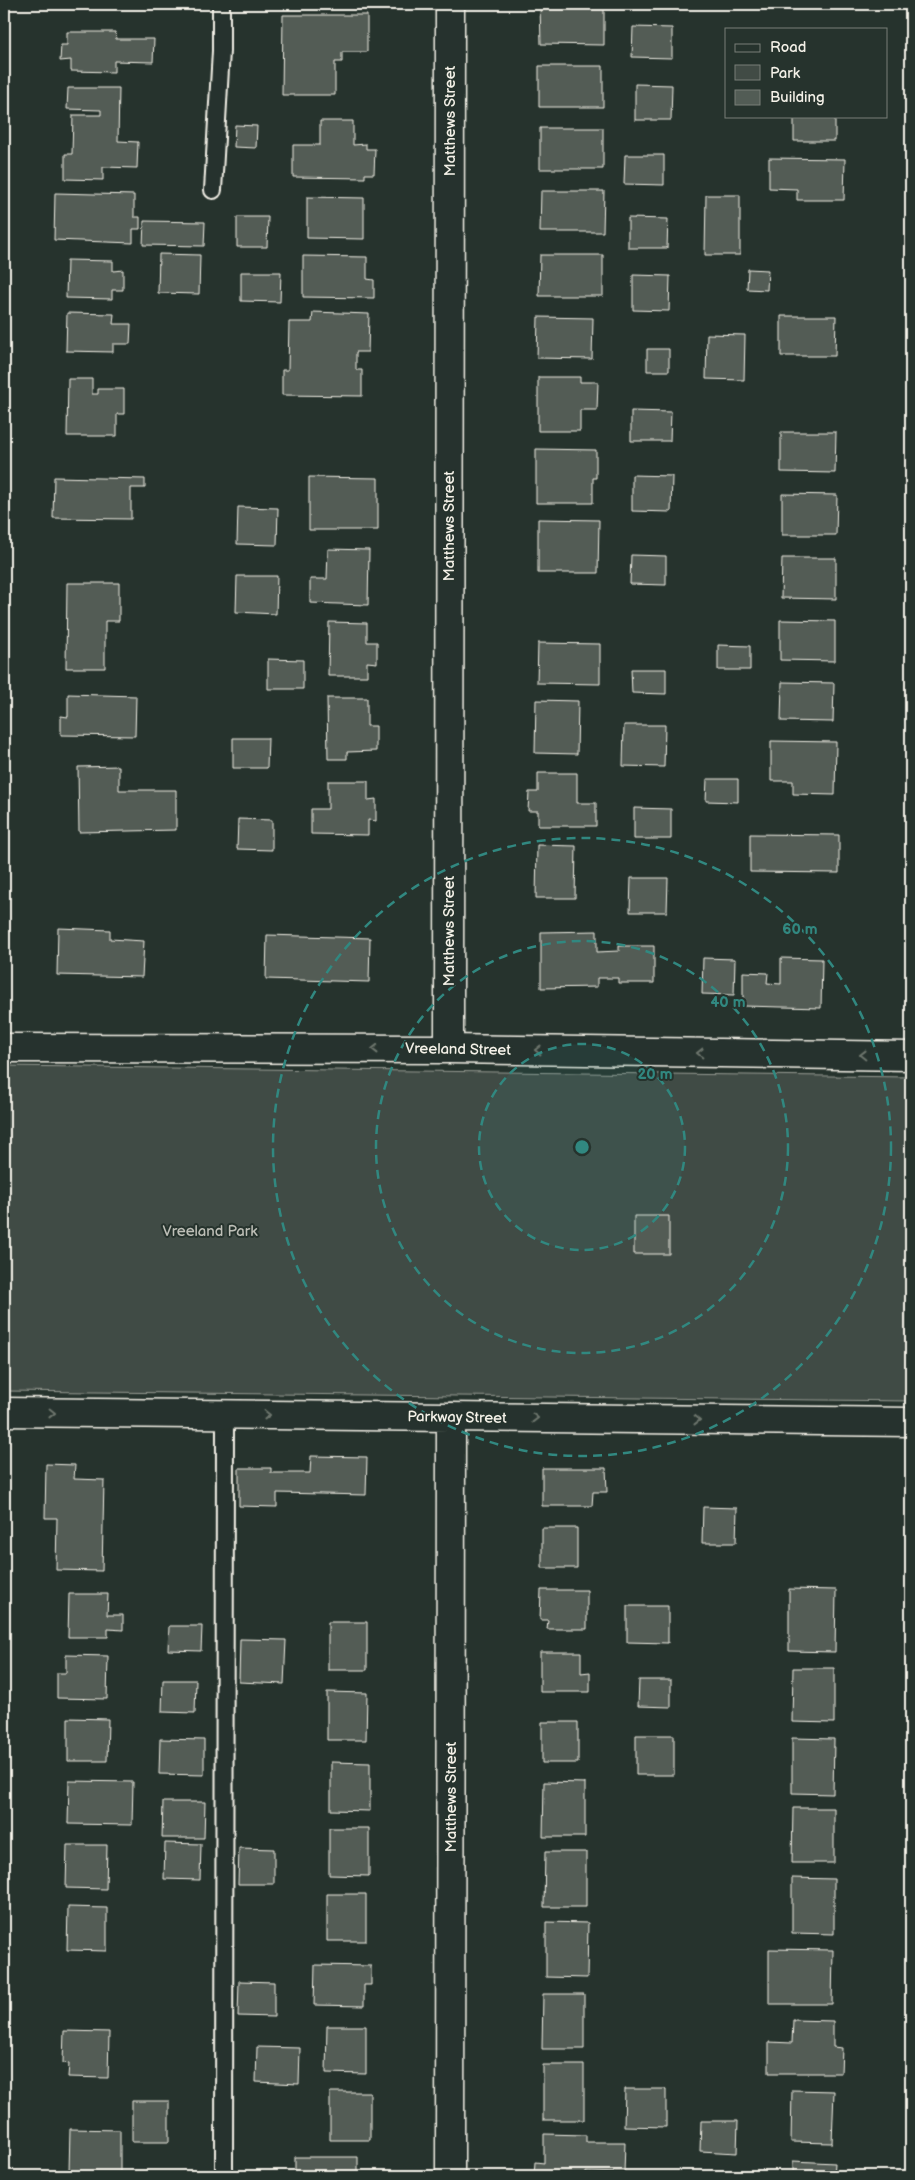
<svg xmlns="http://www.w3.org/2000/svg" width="915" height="2180" font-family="'Balsamiq Sans',sans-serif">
<rect width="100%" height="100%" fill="#26332d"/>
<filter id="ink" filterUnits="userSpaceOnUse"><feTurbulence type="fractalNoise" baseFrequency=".02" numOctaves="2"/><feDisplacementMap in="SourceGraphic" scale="10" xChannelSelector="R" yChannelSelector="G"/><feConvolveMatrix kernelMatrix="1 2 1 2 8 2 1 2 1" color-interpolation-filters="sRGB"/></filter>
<g filter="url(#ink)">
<!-- green -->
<path fill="#414b45" stroke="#9a9e96" d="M 4,1066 L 911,1077 L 911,1401 L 4,1391 Z"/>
<!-- building -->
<path fill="#525c55" stroke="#f4f1e8" d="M 540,4 L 604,4 L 604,45 L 541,44 Z
M 283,15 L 367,15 L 367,52 L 342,52 L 342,62 L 335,62 L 335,95 L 282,95 Z
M 633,27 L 672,28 L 672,58 L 632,57 Z
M 67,32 L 115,32 L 116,39 L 154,39 L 153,62 L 114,61 L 114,72 L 71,71 L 71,60 L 60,61 L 61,45 L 67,45 Z
M 539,66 L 603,66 L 603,107 L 539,107 Z
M 635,84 L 672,85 L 671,120 L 635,120 Z
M 68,88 L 119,88 L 118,141 L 138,142 L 137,168 L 103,167 L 103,180 L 65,179 L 65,154 L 72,154 L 73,115 L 101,115 L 101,110 L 67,109 Z
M 794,116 L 835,116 L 835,141 L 794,141 Z
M 320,121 L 353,121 L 353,145 L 366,144 L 366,149 L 375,149 L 374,174 L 365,174 L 365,178 L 293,177 L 293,145 L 320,145 Z
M 235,125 L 257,126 L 256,148 L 234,147 Z
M 540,128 L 603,128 L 603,169 L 540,169 Z
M 625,155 L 664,155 L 664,185 L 624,184 Z
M 769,158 L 845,159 L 844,200 L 797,200 L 797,189 L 769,188 Z
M 541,191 L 604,191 L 603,232 L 540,232 Z
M 55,193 L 134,195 L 134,217 L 140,217 L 140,229 L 133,229 L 133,243 L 54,240 Z
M 706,195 L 740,195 L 740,255 L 705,255 Z
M 307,197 L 364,198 L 364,239 L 307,238 Z
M 237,217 L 268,217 L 267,247 L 237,247 Z
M 628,218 L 668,219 L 667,248 L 628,248 Z
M 144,221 L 205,222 L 204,246 L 143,245 Z
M 159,254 L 200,255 L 199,294 L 158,293 Z
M 540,255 L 603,255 L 603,296 L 539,296 Z
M 303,256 L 367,257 L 367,279 L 374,280 L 374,298 L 303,297 Z
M 67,260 L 113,261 L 113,271 L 123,270 L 123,290 L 112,290 L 112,299 L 66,298 Z
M 748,269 L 768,270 L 767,290 L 747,289 Z
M 241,272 L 281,272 L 280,302 L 241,301 Z
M 633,275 L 670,276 L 669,311 L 633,310 Z
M 313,312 L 369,314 L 368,352 L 356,352 L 356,370 L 362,370 L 362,396 L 282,395 L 282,370 L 288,370 L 289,322 L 312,322 Z
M 67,313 L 114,314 L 113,324 L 131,324 L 130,344 L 113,344 L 113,352 L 66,351 Z
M 781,316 L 836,316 L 835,356 L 781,356 Z
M 538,317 L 593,318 L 592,359 L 537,358 Z
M 707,334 L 745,335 L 744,380 L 706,379 Z
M 647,349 L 669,349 L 669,371 L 647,371 Z
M 538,377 L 580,377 L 580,382 L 598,382 L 597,410 L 580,410 L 580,431 L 538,431 Z
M 68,379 L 92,379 L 92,394 L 98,394 L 98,389 L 124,389 L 124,414 L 117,414 L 117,436 L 67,436 Z
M 631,411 L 671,412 L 670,441 L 631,441 Z
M 781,432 L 836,432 L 835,473 L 781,472 Z
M 536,449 L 596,450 L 596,478 L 593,478 L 593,503 L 536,503 Z
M 632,475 L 672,476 L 671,512 L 632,511 Z
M 54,477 L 145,479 L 145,488 L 131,488 L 131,519 L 53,518 Z
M 309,477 L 378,478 L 378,530 L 309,530 Z
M 782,494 L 837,495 L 836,535 L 782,535 Z
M 238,507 L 278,508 L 277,545 L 237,544 Z
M 538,519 L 599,520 L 598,573 L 538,573 Z
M 328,549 L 369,550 L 368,605 L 310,603 L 310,579 L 327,579 Z
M 631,555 L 666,556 L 666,585 L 630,584 Z
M 782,558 L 836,558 L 836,599 L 781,598 Z
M 237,576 L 277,576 L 276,614 L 236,612 Z
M 67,583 L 119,583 L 119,621 L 105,621 L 105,668 L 66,668 Z
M 780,620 L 835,621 L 835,661 L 780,660 Z
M 329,622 L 367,623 L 367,642 L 377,642 L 377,663 L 367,662 L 367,676 L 328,676 Z
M 538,643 L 600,644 L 600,684 L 537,683 Z
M 718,645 L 750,646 L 750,670 L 718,670 Z
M 268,659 L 303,660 L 303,689 L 268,689 Z
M 631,669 L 666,669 L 666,694 L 632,693 Z
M 782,682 L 834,683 L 833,722 L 781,721 Z
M 68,694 L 136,696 L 135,736 L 61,735 L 61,716 L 68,717 Z
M 327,698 L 367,698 L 367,726 L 376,726 L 376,751 L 347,752 L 347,759 L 328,759 Z
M 536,700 L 578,701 L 577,754 L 535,753 Z
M 624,725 L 665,725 L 664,767 L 623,766 Z
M 233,738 L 268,738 L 267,768 L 233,768 Z
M 771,741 L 836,742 L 835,795 L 793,794 L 793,781 L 771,781 Z
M 119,766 L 119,790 L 176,790 L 176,830 L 79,832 L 78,767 Z
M 538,773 L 577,773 L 577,803 L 596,803 L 596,826 L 538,826 L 538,811 L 528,811 L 529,792 L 538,792 Z
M 707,779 L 738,779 L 738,802 L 706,801 Z
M 328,781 L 368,781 L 368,800 L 376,799 L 376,821 L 368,820 L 368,835 L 311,834 L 311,809 L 328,809 Z
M 634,808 L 671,809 L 671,839 L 634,839 Z
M 238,819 L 272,820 L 272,850 L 237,849 Z
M 750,834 L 839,835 L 839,873 L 750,872 Z
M 537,845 L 576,846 L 575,898 L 536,898 Z
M 631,878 L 668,878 L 667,912 L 630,912 Z
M 58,928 L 110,930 L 110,939 L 144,941 L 142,977 L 57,975 Z
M 597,931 L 597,952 L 619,951 L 619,946 L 654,946 L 654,983 L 618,983 L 618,978 L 597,978 L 597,987 L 541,988 L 541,932 Z
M 267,935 L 370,938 L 369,982 L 266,979 Z
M 703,958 L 735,959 L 734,995 L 702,994 Z
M 781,958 L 822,959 L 821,1008 L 743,1006 L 743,972 L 768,973 L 767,983 L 781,984 Z
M 634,1216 L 669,1216 L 669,1254 L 634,1254 Z
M 311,1456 L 367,1457 L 366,1495 L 277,1493 L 277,1507 L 239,1506 L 239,1468 L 271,1468 L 271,1473 L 310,1473 Z
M 46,1464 L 75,1465 L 74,1479 L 104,1480 L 102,1571 L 56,1570 L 57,1518 L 45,1518 Z
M 542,1468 L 606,1468 L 607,1492 L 593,1492 L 592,1506 L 542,1506 Z
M 703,1507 L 737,1508 L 736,1543 L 702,1543 Z
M 542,1528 L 577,1528 L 577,1568 L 542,1568 Z
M 789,1589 L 836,1590 L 835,1652 L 789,1651 Z
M 541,1590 L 587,1590 L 587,1629 L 547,1629 L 548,1620 L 540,1620 Z
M 69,1594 L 108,1594 L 107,1615 L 123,1615 L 123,1630 L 108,1629 L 108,1637 L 68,1637 Z
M 627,1606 L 668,1606 L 668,1643 L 627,1642 Z
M 328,1622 L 367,1622 L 367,1670 L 328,1670 Z
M 169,1626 L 202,1626 L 201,1651 L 168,1650 Z
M 240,1639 L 286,1640 L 284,1684 L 239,1682 Z
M 540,1652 L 581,1652 L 581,1673 L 590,1672 L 590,1692 L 540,1692 Z
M 66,1655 L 108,1656 L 107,1699 L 57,1698 L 57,1673 L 66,1673 Z
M 793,1668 L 834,1668 L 834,1723 L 792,1722 Z
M 163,1680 L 196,1680 L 195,1713 L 162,1712 Z
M 639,1680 L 671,1680 L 671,1707 L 638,1706 Z
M 327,1692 L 367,1693 L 366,1740 L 327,1740 Z
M 68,1718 L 108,1719 L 107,1761 L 68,1761 Z
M 542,1722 L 578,1722 L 578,1763 L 542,1763 Z
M 636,1735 L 674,1735 L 674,1775 L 636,1775 Z
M 792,1738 L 834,1739 L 833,1794 L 792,1793 Z
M 160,1739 L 204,1740 L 204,1775 L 159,1774 Z
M 331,1762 L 370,1763 L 370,1811 L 331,1810 Z
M 69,1781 L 133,1782 L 132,1825 L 68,1824 Z
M 544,1782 L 585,1783 L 585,1837 L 543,1837 Z
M 163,1802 L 205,1802 L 204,1838 L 162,1838 Z
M 793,1808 L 834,1808 L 834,1863 L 792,1863 Z
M 329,1828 L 369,1828 L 369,1876 L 329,1875 Z
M 165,1843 L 201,1844 L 200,1880 L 164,1879 Z
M 67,1845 L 107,1845 L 106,1889 L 66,1888 Z
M 239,1848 L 274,1849 L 274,1884 L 238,1884 Z
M 545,1852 L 586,1852 L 586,1907 L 544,1907 Z
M 792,1878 L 834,1879 L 834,1934 L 792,1933 Z
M 327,1894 L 366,1894 L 366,1941 L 327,1941 Z
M 68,1907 L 107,1908 L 107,1951 L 67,1950 Z
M 546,1922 L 588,1923 L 587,1978 L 546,1977 Z
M 769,1949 L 833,1950 L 832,2004 L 769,2004 Z
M 315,1965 L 371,1966 L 371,1985 L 364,1985 L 364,2006 L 314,2005 Z
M 239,1981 L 274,1982 L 274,2017 L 238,2016 Z
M 543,1994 L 584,1994 L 584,2049 L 542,2049 Z
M 793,2020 L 833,2021 L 833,2047 L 842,2048 L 841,2073 L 769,2073 L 769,2042 L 792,2043 Z
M 327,2026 L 366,2026 L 366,2074 L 326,2073 Z
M 64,2031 L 109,2032 L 108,2078 L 68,2077 L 69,2064 L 63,2063 Z
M 257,2047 L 300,2048 L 299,2084 L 256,2082 Z
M 543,2065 L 584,2065 L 584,2120 L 543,2120 Z
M 625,2089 L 666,2089 L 666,2127 L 624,2126 Z
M 792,2090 L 834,2091 L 832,2143 L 791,2142 Z
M 330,2092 L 370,2092 L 370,2140 L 330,2140 Z
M 132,2101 L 169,2101 L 169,2142 L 132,2142 Z
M 701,2121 L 738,2121 L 737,2153 L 700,2151 Z
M 70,2129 L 120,2130 L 120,2173 L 69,2172 Z
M 544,2134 L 586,2135 L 586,2142 L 625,2142 L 624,2173 L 586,2172 L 586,2176 L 534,2176 L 535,2162 L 544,2163 Z
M 295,2157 L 358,2157 L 358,2176 L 295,2176 Z
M 793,2161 L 835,2163 L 834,2176 L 793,2176 Z"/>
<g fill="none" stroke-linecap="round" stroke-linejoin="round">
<!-- service casing -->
<g stroke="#f4f1e8" stroke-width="20">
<path id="service" d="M 213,190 L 221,51 L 221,4
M 224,2176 L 225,1414"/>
</g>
<!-- minor casing -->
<g stroke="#f4f1e8" stroke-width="31">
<path id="minor" d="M 4,1048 L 449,1049 L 911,1056
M 449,1049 L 450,4
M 4,1412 L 911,1422
M 450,2176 L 451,1417"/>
</g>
<!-- service -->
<use href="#service" stroke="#26332d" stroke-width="16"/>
<!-- minor -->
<use href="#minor" stroke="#26332d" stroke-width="28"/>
</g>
<!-- one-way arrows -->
<defs><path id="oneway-chevron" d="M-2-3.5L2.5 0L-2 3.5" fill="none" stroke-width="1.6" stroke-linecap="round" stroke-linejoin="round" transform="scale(1.25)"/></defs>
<g stroke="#6e766e">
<use href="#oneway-chevron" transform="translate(375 1049) rotate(-180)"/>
<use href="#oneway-chevron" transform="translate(538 1050) rotate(-179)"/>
<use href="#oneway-chevron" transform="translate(700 1053) rotate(-179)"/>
<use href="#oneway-chevron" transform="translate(863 1055) rotate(-179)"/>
<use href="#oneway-chevron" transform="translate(52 1413) rotate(1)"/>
<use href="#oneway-chevron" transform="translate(267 1415) rotate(1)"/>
<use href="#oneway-chevron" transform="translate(535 1418) rotate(1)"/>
<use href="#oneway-chevron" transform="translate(697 1420) rotate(1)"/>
</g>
</g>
<!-- distance rings -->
<circle cx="582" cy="1147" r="103" fill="#318880" fill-opacity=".12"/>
<g fill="none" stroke="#318880" stroke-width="2.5" stroke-dasharray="9 6">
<circle cx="582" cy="1147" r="103"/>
<circle cx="582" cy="1147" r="206"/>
<circle cx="582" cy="1147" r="309"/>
</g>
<g text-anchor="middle" stroke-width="4" stroke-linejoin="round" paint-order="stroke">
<!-- street labels -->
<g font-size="15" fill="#f4f1e8" stroke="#26332d">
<text transform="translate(450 121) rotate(-90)" y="5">Matthews Street</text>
<text transform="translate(449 526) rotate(-90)" y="5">Matthews Street</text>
<text transform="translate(449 931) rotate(-90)" y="5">Matthews Street</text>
<text transform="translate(458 1049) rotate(1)" y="5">Vreeland Street</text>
<text transform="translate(457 1417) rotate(1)" y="5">Parkway Street</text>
<text transform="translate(451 1797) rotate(-90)" y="5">Matthews Street</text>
</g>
<!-- park labels -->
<g font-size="15" fill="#bebfb7" stroke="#26332d">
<text x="210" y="1236">Vreeland Park</text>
</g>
</g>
<circle cx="582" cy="1147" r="8" fill="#318880" stroke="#26332d" stroke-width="2.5"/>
<g font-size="15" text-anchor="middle" font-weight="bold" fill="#318880" stroke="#26332d" stroke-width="4" stroke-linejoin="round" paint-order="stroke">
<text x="800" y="934">60 m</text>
<text x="728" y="1007">40 m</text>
<text x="655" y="1079">20 m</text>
</g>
<!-- margin -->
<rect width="915" height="2180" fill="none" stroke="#26332d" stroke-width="20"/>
<rect x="10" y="10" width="895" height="2160" fill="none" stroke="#f4f1e8" stroke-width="2" filter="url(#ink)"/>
<!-- legend -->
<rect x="725" y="28" width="162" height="90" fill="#26332d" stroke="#787f78"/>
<rect x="735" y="44" width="25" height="8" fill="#26332d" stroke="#787f78"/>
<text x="770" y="52" font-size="15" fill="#f4f1e8">Road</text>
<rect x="735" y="65" width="25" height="15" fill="#414b45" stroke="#787f78"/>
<text x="770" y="78" font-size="15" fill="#f4f1e8">Park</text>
<rect x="735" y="90" width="25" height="15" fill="#525c55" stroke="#787f78"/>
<text x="770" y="102" font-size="15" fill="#f4f1e8">Building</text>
</svg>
